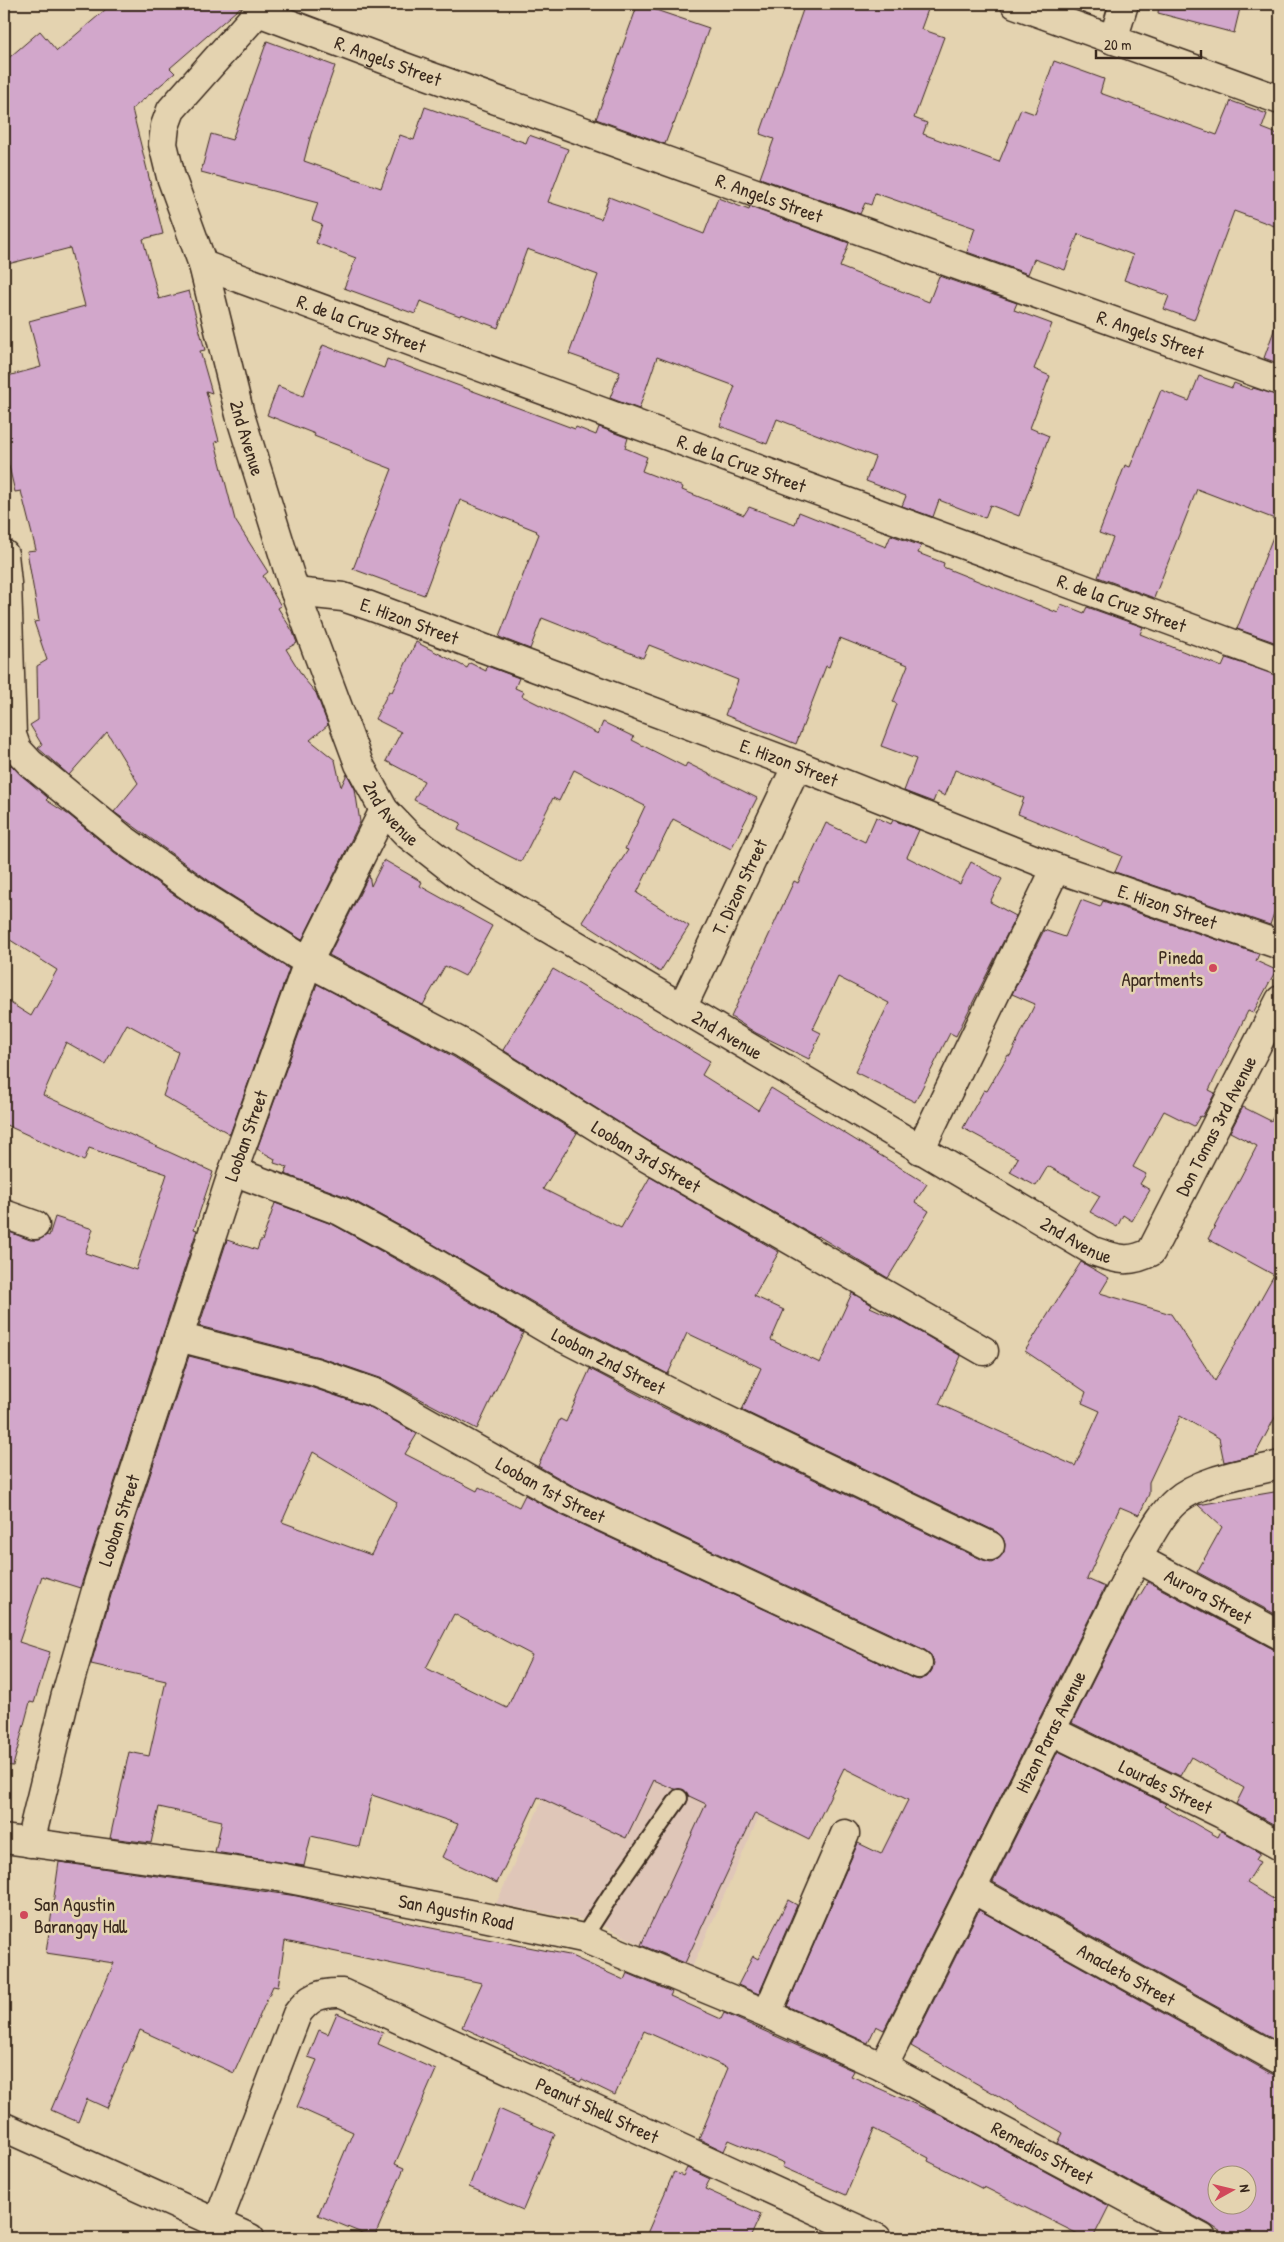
<svg xmlns="http://www.w3.org/2000/svg" width="1284" height="2242" font-family="'Patrick Hand',sans-serif">
<rect width="100%" height="100%" fill="#e4d3b0"/>
<filter id="ink" filterUnits="userSpaceOnUse"><feTurbulence type="fractalNoise" baseFrequency=".02" numOctaves="2"/><feDisplacementMap in="SourceGraphic" scale="10" xChannelSelector="R" yChannelSelector="G"/><feConvolveMatrix kernelMatrix="1 2 1 2 8 2 1 2 1" color-interpolation-filters="sRGB"/></filter>
<g filter="url(#ink)">
<!-- built -->
<path fill="#dfc6b8" d="M 596,1679 L 782,1765 L 691,1970 L 596,1922 L 496,1904 Z"/>
<!-- building -->
<path fill="#d2a7cb" stroke="#3b2a1e" fill-rule="evenodd" d="M 112,4 L 244,4 L 170,68 L 175,73 L 132,109 L 163,234 L 143,239 L 159,299 L 189,291 L 205,350 L 200,351 L 212,393 L 206,391 L 219,441 L 215,442 L 235,520 L 268,572 L 263,576 L 281,606 L 278,608 L 293,632 L 297,643 L 286,649 L 305,680 L 316,693 L 328,725 L 310,740 L 335,760 L 341,787 L 347,774 L 355,789 L 360,822 L 302,940 L 215,885 L 114,812 L 138,783 L 107,732 L 69,775 L 38,748 L 42,745 L 30,725 L 38,720 L 37,666 L 47,660 L 34,622 L 39,621 L 27,551 L 36,550 L 21,491 L 15,492 L 4,445 L 4,377 L 41,367 L 29,321 L 85,306 L 70,248 L 4,265 L 4,62 L 40,31 L 57,51 Z
M 638,4 L 709,28 L 674,124 L 673,123 L 665,144 L 596,119 Z
M 805,4 L 930,4 L 921,29 L 944,37 L 914,118 L 927,123 L 923,134 L 999,162 L 1021,109 L 1035,114 L 1054,61 L 1104,79 L 1100,93 L 1217,135 L 1231,101 L 1267,114 L 1262,128 L 1280,135 L 1280,228 L 1234,211 L 1194,320 L 1164,309 L 1169,296 L 1124,280 L 1133,255 L 1078,234 L 1065,270 L 1034,259 L 1028,274 L 967,252 L 975,228 L 875,193 L 871,205 L 865,203 L 860,214 L 760,178 L 774,139 L 760,134 Z
M 1159,4 L 1241,4 L 1234,33 L 1158,13 Z
M 267,41 L 335,66 L 311,134 L 304,161 L 381,188 L 400,135 L 414,140 L 425,107 L 526,143 L 529,135 L 568,149 L 548,202 L 601,219 L 609,197 L 704,234 L 718,198 L 749,210 L 750,207 L 849,243 L 840,267 L 929,302 L 939,276 L 1017,303 L 1014,310 L 1052,324 L 1034,369 L 1050,376 L 1030,428 L 1049,436 L 1019,516 L 990,505 L 985,518 L 939,500 L 933,517 L 902,506 L 906,496 L 866,481 L 875,457 L 777,419 L 767,444 L 720,426 L 735,386 L 657,357 L 639,409 L 610,398 L 620,372 L 569,354 L 598,275 L 527,249 L 498,328 L 461,314 L 460,316 L 420,301 L 415,314 L 344,288 L 356,258 L 316,243 L 322,224 L 312,220 L 318,203 L 201,172 L 211,134 L 232,140 Z
M 1277,322 L 1280,323 L 1280,364 L 1264,358 Z
M 323,345 L 384,368 L 387,359 L 575,429 L 576,427 L 596,435 L 599,427 L 628,438 L 625,448 L 647,457 L 642,471 L 683,487 L 682,490 L 744,515 L 749,507 L 795,524 L 799,512 L 886,547 L 891,535 L 921,546 L 918,553 L 944,563 L 943,567 L 1058,613 L 1061,604 L 1084,613 L 1087,607 L 1143,627 L 1140,634 L 1222,667 L 1226,658 L 1280,676 L 1280,895 L 1270,925 L 1115,872 L 1122,856 L 1018,814 L 1024,798 L 955,770 L 945,796 L 937,792 L 933,802 L 904,791 L 916,759 L 881,746 L 897,704 L 893,702 L 908,665 L 840,638 L 829,667 L 826,666 L 796,744 L 725,715 L 738,680 L 649,645 L 643,658 L 542,618 L 530,649 L 499,637 L 539,534 L 536,532 L 537,531 L 460,500 L 424,595 L 353,569 L 392,469 L 351,453 L 352,451 L 314,436 L 315,434 L 267,415 L 278,386 L 303,396 Z
M 1199,376 L 1232,388 L 1234,383 L 1252,390 L 1253,388 L 1280,396 L 1280,521 L 1197,489 L 1154,598 L 1098,577 L 1113,538 L 1099,533 L 1125,465 L 1130,467 L 1161,390 L 1189,401 Z
M 1278,524 L 1280,524 L 1280,644 L 1237,629 Z
M 416,642 L 467,668 L 470,663 L 486,671 L 487,666 L 519,678 L 515,688 L 524,692 L 522,696 L 598,734 L 603,722 L 634,737 L 632,740 L 685,767 L 687,763 L 757,798 L 731,849 L 673,819 L 637,893 L 689,926 L 660,972 L 582,922 L 628,850 L 625,849 L 645,806 L 574,770 L 559,801 L 553,798 L 521,862 L 458,830 L 461,823 L 414,800 L 424,781 L 386,761 L 401,732 L 375,719 L 389,691 L 392,692 Z
M 11,765 L 48,798 L 46,800 L 69,815 L 114,852 L 197,911 L 289,969 L 230,1134 L 163,1096 L 178,1052 L 127,1024 L 105,1064 L 66,1042 L 43,1095 L 213,1172 L 194,1229 L 197,1230 L 80,1588 L 42,1576 L 19,1642 L 50,1652 L 34,1703 L 30,1702 L 13,1766 L 4,1765 L 4,1230 L 30,1240 L 38,1240 L 47,1235 L 49,1236 L 55,1217 L 93,1229 L 85,1253 L 136,1270 L 167,1174 L 89,1148 L 84,1161 L 4,1124 L 4,999 L 31,1016 L 57,970 L 4,936 L 4,770 Z
M 876,817 L 891,824 L 893,820 L 919,830 L 907,857 L 960,884 L 971,862 L 1002,879 L 990,902 L 1016,916 L 956,1036 L 950,1033 L 915,1102 L 855,1072 L 889,1003 L 838,977 L 813,1029 L 821,1033 L 809,1059 L 756,1033 L 731,1017 L 794,881 L 798,883 L 826,823 L 865,842 Z
M 384,860 L 422,882 L 420,886 L 492,926 L 465,976 L 445,966 L 423,1005 L 329,955 L 369,875 L 371,886 Z
M 1081,900 L 1100,907 L 1103,901 L 1259,954 L 1256,961 L 1276,970 L 1253,1013 L 1248,1011 L 1209,1090 L 1215,1093 L 1202,1117 L 1200,1116 L 1194,1126 L 1164,1111 L 1133,1167 L 1146,1174 L 1140,1184 L 1150,1190 L 1132,1221 L 1123,1215 L 1117,1227 L 1090,1212 L 1100,1196 L 1048,1166 L 1036,1186 L 1010,1172 L 1018,1158 L 963,1128 L 984,1090 L 987,1091 L 1008,1055 L 1010,1056 L 1035,1004 L 1012,994 L 1044,930 L 1065,937 Z
M 553,969 L 710,1061 L 702,1075 L 758,1110 L 771,1088 L 927,1184 L 915,1202 L 929,1211 L 888,1278 L 818,1236 L 817,1237 L 652,1143 L 503,1050 Z
M 317,984 L 454,1057 L 577,1133 L 543,1189 L 621,1228 L 650,1177 L 779,1252 L 754,1296 L 784,1310 L 771,1340 L 820,1363 L 852,1293 L 872,1305 L 870,1307 L 899,1320 L 961,1356 L 939,1404 L 1075,1466 L 1100,1411 L 1082,1403 L 1086,1392 L 1025,1351 L 1081,1262 L 1109,1278 L 1100,1293 L 1171,1314 L 1215,1381 L 1274,1275 L 1208,1239 L 1257,1146 L 1230,1132 L 1243,1107 L 1271,1121 L 1280,1104 L 1280,1408 L 1255,1455 L 1224,1462 L 1219,1438 L 1180,1416 L 1149,1482 L 1149,1494 L 1139,1515 L 1120,1507 L 1087,1579 L 1105,1587 L 884,2030 L 876,2026 L 868,2043 L 787,2006 L 858,1843 L 881,1854 L 908,1800 L 844,1768 L 809,1840 L 755,1813 L 685,1963 L 641,1945 L 706,1804 L 689,1796 L 684,1790 L 674,1789 L 654,1780 L 626,1838 L 538,1797 L 497,1883 L 442,1857 L 458,1824 L 372,1795 L 360,1847 L 311,1836 L 304,1866 L 215,1852 L 222,1821 L 159,1807 L 151,1843 L 110,1838 L 129,1752 L 149,1756 L 166,1681 L 91,1664 L 114,1585 L 189,1356 L 310,1387 L 372,1408 L 417,1434 L 405,1454 L 477,1491 L 479,1487 L 519,1507 L 525,1495 L 559,1514 L 912,1678 L 919,1680 L 927,1677 L 932,1670 L 934,1663 L 931,1655 L 925,1650 L 573,1486 L 538,1466 L 560,1419 L 566,1422 L 590,1369 L 654,1403 L 983,1560 L 991,1562 L 998,1559 L 1004,1552 L 1005,1544 L 1003,1538 L 997,1532 L 742,1410 L 761,1368 L 687,1333 L 668,1374 L 560,1318 L 433,1244 L 347,1197 L 285,1174 L 287,1167 L 274,1163 L 275,1159 L 257,1149 ZM 313,1452 L 397,1502 L 371,1555 L 282,1522 ZM 454,1614 L 532,1655 L 507,1708 L 426,1668 Z
M 275,1203 L 334,1225 L 417,1271 L 523,1333 L 477,1429 L 383,1379 L 319,1357 L 199,1326 L 227,1240 L 257,1250 L 260,1241 L 262,1241 Z
M 1280,1491 L 1280,1604 L 1275,1614 L 1197,1572 L 1222,1527 L 1198,1505 Z
M 1148,1582 L 1273,1649 L 1280,1651 L 1280,1816 L 1275,1825 L 1236,1804 L 1244,1788 L 1191,1757 L 1180,1776 L 1072,1723 L 1133,1601 L 1136,1602 Z
M 1058,1751 L 1166,1804 L 1164,1806 L 1218,1837 L 1221,1831 L 1260,1853 L 1256,1860 L 1260,1862 L 1247,1883 L 1280,1903 L 1280,2042 L 993,1882 Z
M 59,1862 L 297,1896 L 426,1927 L 569,1955 L 624,1980 L 627,1973 L 672,1992 L 670,1996 L 721,2019 L 724,2013 L 854,2071 L 851,2076 L 942,2116 L 1109,2206 L 1093,2238 L 1086,2238 L 984,2187 L 983,2189 L 928,2161 L 929,2158 L 874,2129 L 846,2195 L 782,2167 L 784,2163 L 729,2140 L 724,2151 L 699,2139 L 728,2068 L 644,2031 L 615,2095 L 582,2079 L 580,2082 L 462,2027 L 482,1983 L 285,1941 L 278,1987 L 273,1986 L 234,2073 L 140,2030 L 107,2108 L 87,2099 L 78,2122 L 51,2110 L 114,1963 L 46,1953 Z
M 788,1900 L 797,1905 L 759,1994 L 738,1985 L 753,1956 L 758,1959 Z
M 979,1910 L 1272,2074 L 1280,2076 L 1280,2238 L 1230,2238 L 1209,2224 L 1058,2143 L 1063,2133 L 911,2046 ZM 1216,2174 L 1246,2174 L 1246,2204 L 1216,2204 Z
M 337,2013 L 383,2033 L 378,2044 L 436,2070 L 395,2164 L 404,2168 L 374,2238 L 318,2215 L 353,2132 L 297,2107 L 317,2060 L 308,2057 L 319,2030 L 328,2034 Z
M 499,2109 L 555,2134 L 523,2210 L 469,2187 Z
M 687,2168 L 710,2179 L 705,2189 L 761,2214 L 750,2238 L 645,2238 L 674,2172 L 683,2176 Z"/>
<g fill="none" stroke-linecap="round" stroke-linejoin="round">
<!-- service casing -->
<g stroke="#3b2a1e" stroke-width="20">
<path id="service" d="M 583,1938 L 612,1893 L 679,1798"/>
</g>
<!-- minor casing -->
<g stroke="#3b2a1e" stroke-width="31">
<g id="minor">
<path id="s1" d="M 269,4 L 258,12 L 171,110 L 165,126 L 163,144 L 171,177 L 203,265 L 240,415 L 295,592 L 359,764 L 384,810 L 408,835 L 463,878 L 1093,1251 C 1116,1259 1129,1264 1151,1252 L 1280,1000"/>
<path d="M 1015,4 L 1280,100"/>
<path id="s2" d="M 258,12 L 410,69 L 1280,381"/>
<path d="M 1113,40 L 1124,4"/>
<path id="s3" d="M 203,265 L 1280,661"/>
<path id="s4" d="M 4,554 L 7,583 L 12,735 L 17,749 L 30,763 L 123,839 L 206,898 L 308,962 L 462,1043 L 644,1156 L 984,1351"/>
<path id="s5" d="M 295,592 L 343,597 L 370,606 L 797,765 L 1056,868 L 1280,945"/>
<path id="s6" d="M 682,1008 L 797,765"/>
<path d="M 920,1150 L 1056,868"/>
<path id="s7" d="M 233,1171 L 340,1211 L 425,1257 L 552,1332 L 683,1399 L 990,1546"/>
<path d="M 4,1214 L 35,1225"/>
<path id="s8" d="M 178,1337 L 315,1372 L 378,1394 L 566,1500 L 918,1664"/>
<path id="s9" d="M 1137,1558 L 1280,1635"/>
<path id="s10" d="M 1050,1730 L 1222,1814 L 1280,1846"/>
<path id="s11" d="M 30,1843 L 65,1698 L 99,1580 L 233,1171 L 308,962 L 384,810"/>
<path id="s12" d="M 971,1888 L 1280,2060"/>
<path d="M 767,2014 L 845,1834"/>
<path id="s13" d="M 883,2067 L 1202,2238"/>
<path d="M 4,2127 L 250,2238"/>
<path id="s14" d="M 217,2224 L 297,2014 C 309,1997 321,1992 342,1993 L 877,2238"/>
</g>
</g>
<!-- tertiary casing -->
<g stroke="#3b2a1e" stroke-width="31">
<g id="tertiary">
<path id="s15" d="M 4,1839 L 279,1877 L 450,1910 L 583,1938 L 767,2014 L 883,2067 L 1137,1558 C 1149,1539 1159,1516 1176,1501 C 1201,1479 1248,1473 1280,1465"/>
</g>
</g>
<!-- service -->
<use href="#service" stroke="#e4d3b0" stroke-width="16"/>
<!-- minor -->
<use href="#minor" stroke="#e4d3b0" stroke-width="28"/>
<!-- tertiary -->
<use href="#tertiary" stroke="#e4d3b0" stroke-width="28"/>
</g>
</g>
<!-- markers -->
<g fill="#d1495b" stroke="#e4d3b0" stroke-width="2">
<circle cx="1213" cy="968" r="5"/>
<circle cx="24" cy="1915" r="5"/>
</g>
<g text-anchor="middle" stroke-width="5" stroke-linejoin="round" paint-order="stroke">
<!-- street labels -->
<g font-size="19" fill="#3b2a1e" stroke="#e4d3b0">
<text dy="7" stroke="none"><textPath href="#s2" startOffset="139">R. Angels Street</textPath></text>
<text dy="7" stroke="none"><textPath href="#s2" startOffset="544">R. Angels Street</textPath></text>
<text dy="7" stroke="none"><textPath href="#s3" startOffset="169">R. de la Cruz Street</textPath></text>
<text dy="7" stroke="none"><textPath href="#s2" startOffset="949">R. Angels Street</textPath></text>
<text dy="7" stroke="none"><textPath href="#s1" startOffset="486">2nd Avenue</textPath></text>
<text dy="7" stroke="none"><textPath href="#s3" startOffset="574">R. de la Cruz Street</textPath></text>
<text dy="7" stroke="none"><textPath href="#s3" startOffset="979">R. de la Cruz Street</textPath></text>
<text dy="7" stroke="none"><textPath href="#s5" startOffset="119">E. Hizon Street</textPath></text>
<text dy="7" stroke="none"><textPath href="#s5" startOffset="524">E. Hizon Street</textPath></text>
<text dy="7" stroke="none"><textPath href="#s1" startOffset="890">2nd Avenue</textPath></text>
<text dy="7" stroke="none"><textPath href="#s6" startOffset="134">T. Dizon Street</textPath></text>
<text dy="7" stroke="none"><textPath href="#s5" startOffset="929">E. Hizon Street</textPath></text>
<text dy="7" stroke="none"><textPath href="#s1" startOffset="1295">2nd Avenue</textPath></text>
<text dy="7" stroke="none"><textPath href="#s1" startOffset="1922">Don Tomas 3rd Avenue</textPath></text>
<text dy="7" stroke="none"><textPath href="#s11" startOffset="740">Looban Street</textPath></text>
<text dy="7" stroke="none"><textPath href="#s4" startOffset="948">Looban 3rd Street</textPath></text>
<text dy="7" stroke="none"><textPath href="#s1" startOffset="1700">2nd Avenue</textPath></text>
<text dy="7" stroke="none"><textPath href="#s7" startOffset="422">Looban 2nd Street</textPath></text>
<text dy="7" stroke="none"><textPath href="#s8" startOffset="406">Looban 1st Street</textPath></text>
<text dy="7" stroke="none"><textPath href="#s11" startOffset="335">Looban Street</textPath></text>
<text dy="7" stroke="none"><textPath href="#s9" startOffset="81">Aurora Street</textPath></text>
<text dy="7" stroke="none"><textPath href="#s15" startOffset="1289">Hizon Paras Avenue</textPath></text>
<text dy="7" stroke="none"><textPath href="#s10" startOffset="129">Lourdes Street</textPath></text>
<text dy="7" stroke="none"><textPath href="#s15" startOffset="458">San Agustin Road</textPath></text>
<text dy="7" stroke="none"><textPath href="#s12" startOffset="178">Anacleto Street</textPath></text>
<text dy="7" stroke="none"><textPath href="#s14" startOffset="558">Peanut Shell Street</textPath></text>
<text dy="7" stroke="none"><textPath href="#s13" startOffset="181">Remedios Street</textPath></text>
</g>
<!-- poi labels -->
<g font-size="19" fill="#3b2a1e" stroke="#e4d3b0" text-anchor="end">
<text x="1203" y="964">Pineda<tspan x="1203" dy="22">Apartments</tspan></text>
<text x="34" y="1911" text-anchor="start">San Agustin<tspan x="34" dy="22">Barangay Hall</tspan></text>
</g>
</g>
<!-- margin -->
<rect width="1284" height="2242" fill="none" stroke="#e4d3b0" stroke-width="20"/>
<rect x="10" y="10" width="1264" height="2222" fill="none" stroke="#3b2a1e" stroke-width="2" filter="url(#ink)"/>
<!-- north arrow -->
<g transform="translate(1232 2190) rotate(82)"><circle r="24" fill="#e4d3b0" stroke="#a08f76"/>
<path d="M0-4L9 19L0 12L-9 19Z" fill="#d1495b"/>
<text y="-8" font-size="14" font-weight="bold" text-anchor="middle" fill="#3b2a1e">N</text>
</g>
<!-- scale -->
<path d="M1096 50v8h105v-8" fill="none" stroke="#3b2a1e" stroke-width="2.5"/>
<text x="1104" y="50" font-size="15" fill="#3b2a1e" stroke="#e4d3b0" stroke-width="4" paint-order="stroke">20 m</text>
</svg>
